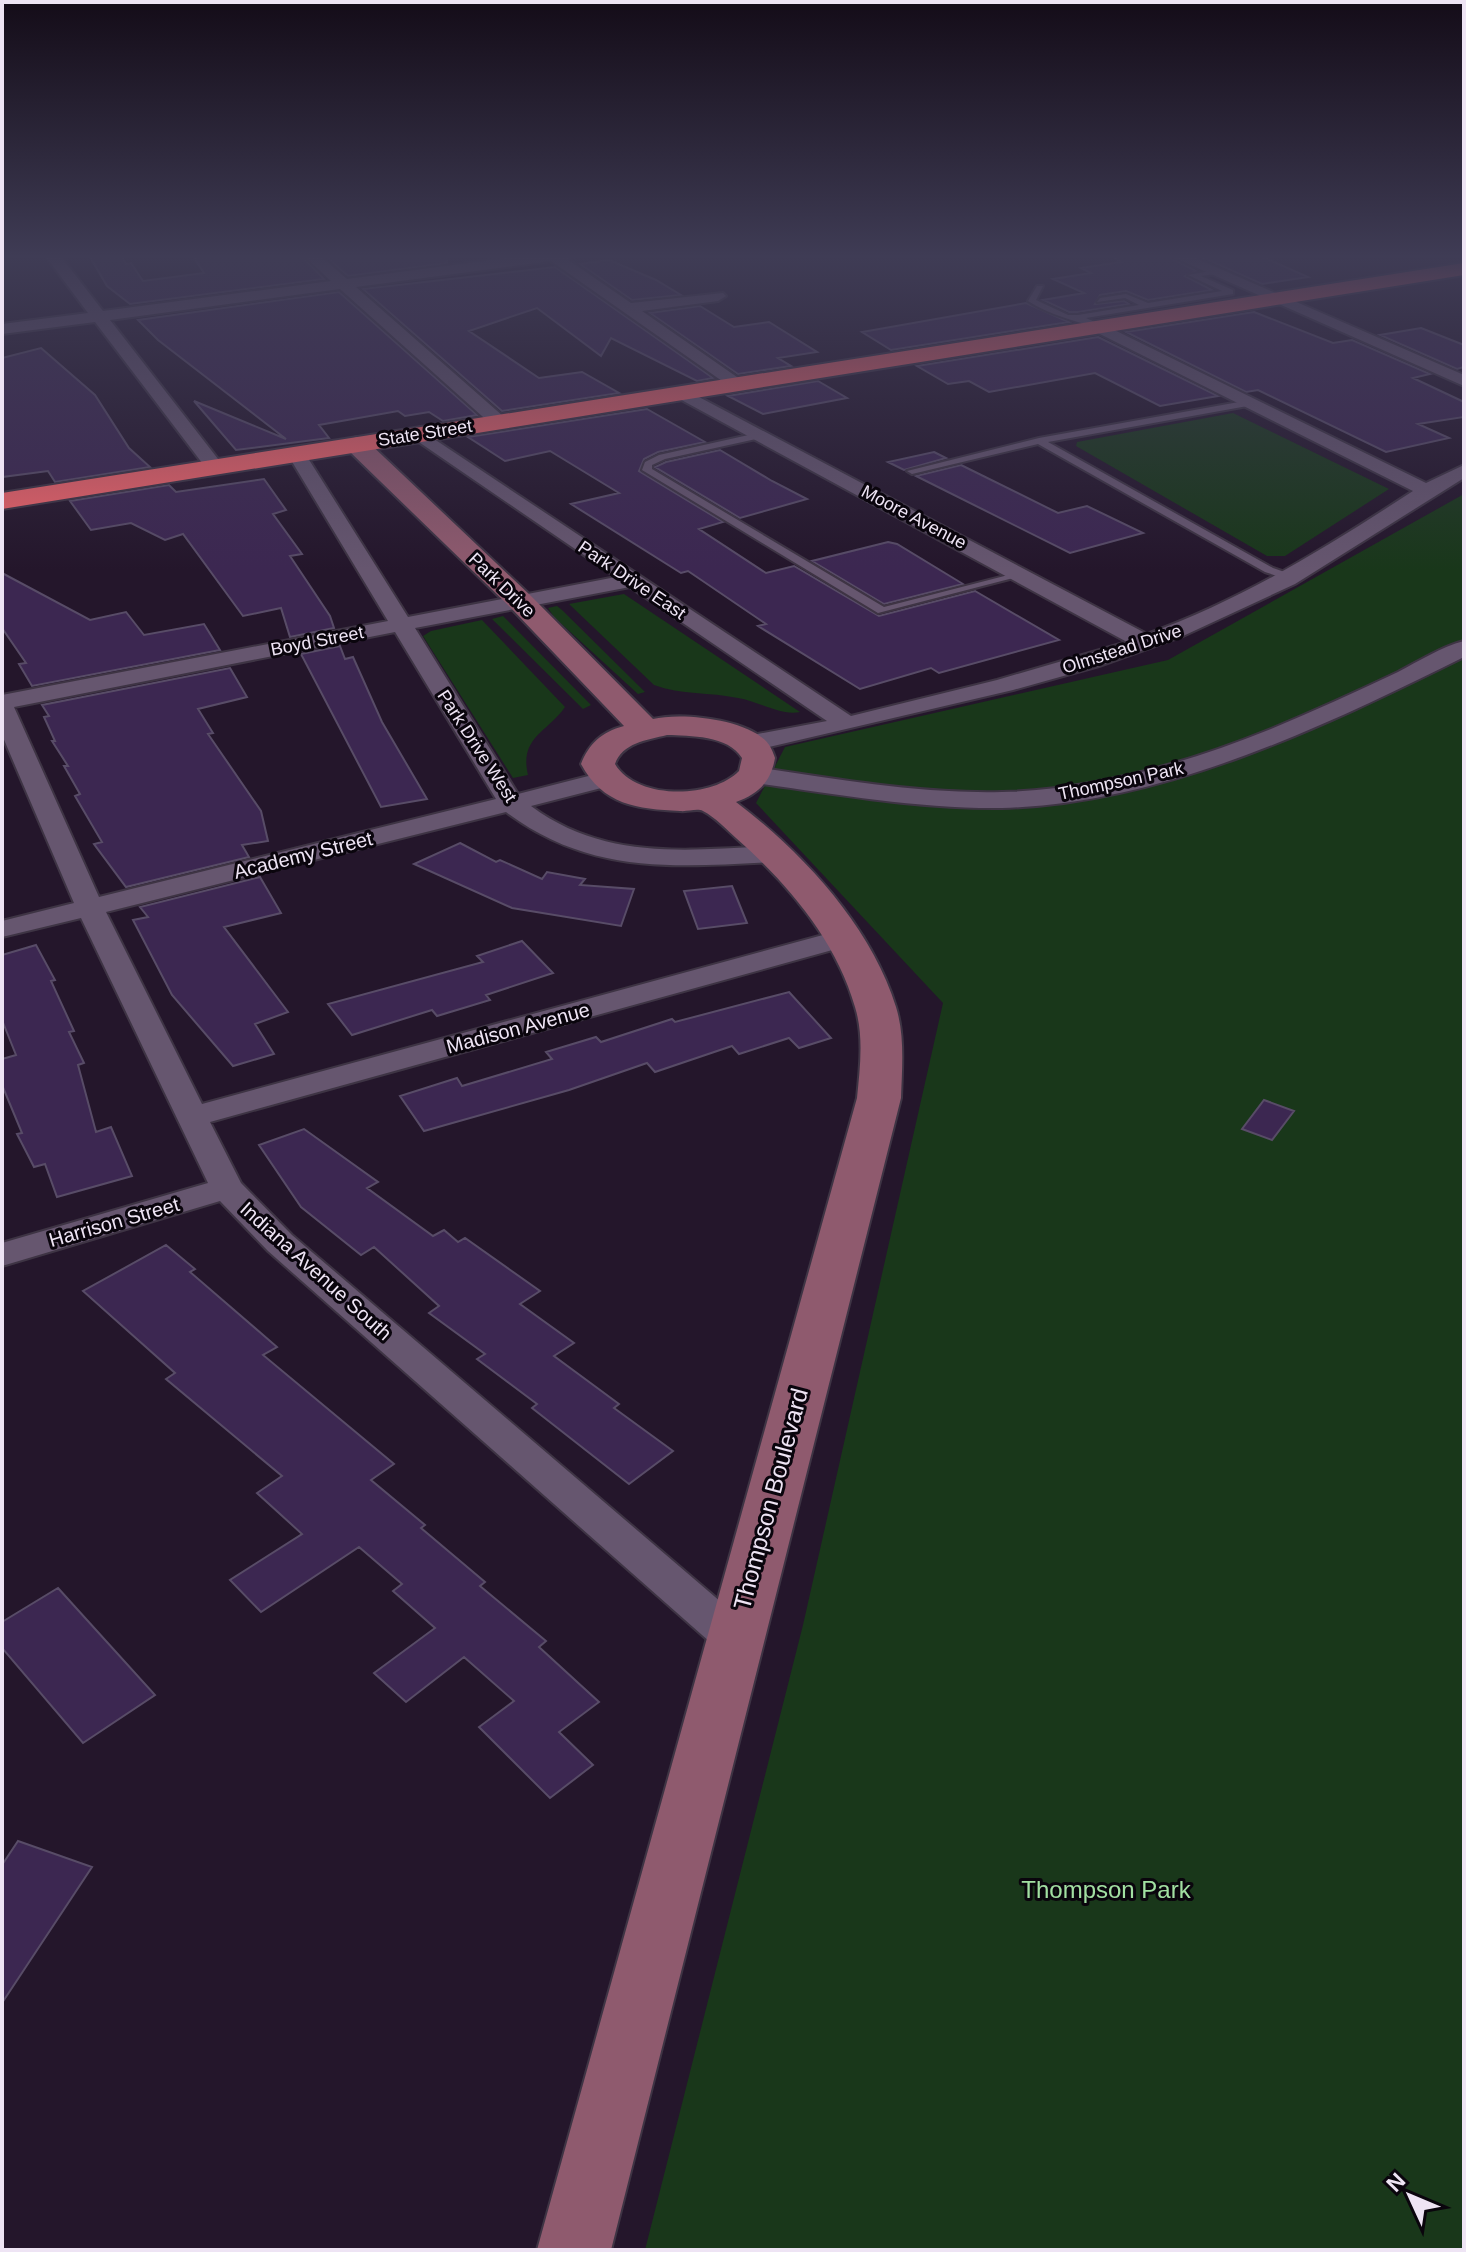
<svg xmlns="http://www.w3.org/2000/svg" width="1466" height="2252" font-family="Arial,sans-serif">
<rect width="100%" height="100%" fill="#24162b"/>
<!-- green -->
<path fill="#19371a" d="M 1233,413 L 1389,489 L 1285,556 L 1267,556 L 1076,446 L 1077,442 Z
M 1464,494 L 1464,2250 L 645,2250 L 803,1625 L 943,1003 L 756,803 L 785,747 L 1168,660 Z
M 624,594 L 800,712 C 780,716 758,701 738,698 C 710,692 681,695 654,685 L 569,604 Z
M 557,606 L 562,610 L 645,692 L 638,694 L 554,617 L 548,608 Z
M 503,616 L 591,705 L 583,709 L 492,619 Z
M 482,620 L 565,707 C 548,732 519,737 528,775 L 513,778 L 423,636 L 431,631 Z"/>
<!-- building -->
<path fill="#3c2751" stroke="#584c67" stroke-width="2" d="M 120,254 L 126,264 L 131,263 L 143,281 L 204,273 L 194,258 L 229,254 L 299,254 L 324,279 L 130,304 L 107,286 L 90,257 Z
M 323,254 L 447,254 L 447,263 L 348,276 Z
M 1107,254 L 1163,254 L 1196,271 L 1185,276 L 1212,290 L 1148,300 L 1126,291 L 1100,295 L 1095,304 L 1124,301 L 1129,304 L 1078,312 L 1069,312 L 1043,300 L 1084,293 L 1053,279 L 1091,273 L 1081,268 L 1121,262 Z
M 1195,254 L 1256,254 L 1308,277 L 1262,284 Z
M 609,260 L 656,280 L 681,295 L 632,300 L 580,264 Z
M 555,267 L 713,378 L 697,381 L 611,338 L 601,356 L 537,308 L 469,331 L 539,378 L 582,372 L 619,393 L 502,411 L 363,289 Z
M 339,292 L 477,415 L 443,421 L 429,412 L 405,416 L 398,411 L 319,425 L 329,438 L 236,450 L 194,401 L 286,439 L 158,340 L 138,320 Z
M 1026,303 L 1069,322 L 891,350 L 862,332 Z
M 700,306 L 734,327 L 769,322 L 817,352 L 778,358 L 791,366 L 738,374 L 650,313 Z
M 1254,312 L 1333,343 L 1352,340 L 1430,374 L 1413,378 L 1464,402 L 1464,417 L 1418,424 L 1449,438 L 1386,452 L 1258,390 L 1246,392 L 1126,332 Z
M 1421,328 L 1464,345 L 1464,367 L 1457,369 L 1380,335 Z
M 1098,337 L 1218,396 L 1160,406 L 1095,373 L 989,392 L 969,381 L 948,384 L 917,366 Z
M 41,348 L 95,395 L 129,448 L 150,467 L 55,482 L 48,471 L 2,477 L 2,358 Z
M 818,381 L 847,398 L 763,414 L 728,396 Z
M 647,409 L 705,442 L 658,452 L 644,459 L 639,471 L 723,522 L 699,529 L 766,573 L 794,566 L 879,616 L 975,591 L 1059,640 L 939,673 L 931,668 L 860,689 L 758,626 L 766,624 L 688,571 L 681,573 L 571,504 L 619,493 L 550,451 L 505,461 L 468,437 Z
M 720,450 L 772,481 L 807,499 L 740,518 L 655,467 L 666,462 Z
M 934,452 L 946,458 L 904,470 L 888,462 Z
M 961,465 L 1058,513 L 1087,506 L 1143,533 L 1070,553 L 916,476 Z
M 264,479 L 286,510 L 273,514 L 302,554 L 290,556 L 330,616 L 334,628 L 290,637 L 281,608 L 243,616 L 183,534 L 165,540 L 131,523 L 91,530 L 70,501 L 169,485 L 176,492 Z
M 888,542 L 897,544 L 963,584 L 884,604 L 812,561 Z
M 2,573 L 90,620 L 126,612 L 144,635 L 204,624 L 220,650 L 32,686 L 19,664 L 26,663 L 2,628 Z
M 340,646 L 345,659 L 353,657 L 382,722 L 427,799 L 381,807 L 301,654 Z
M 230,668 L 247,697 L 198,709 L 213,733 L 208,734 L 261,811 L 268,841 L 242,845 L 249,857 L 126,887 L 94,844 L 102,842 L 75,796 L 80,794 L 64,766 L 68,766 L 52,741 L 55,741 L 44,717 L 49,716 L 42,705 Z
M 460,843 L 496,862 L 500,860 L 542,879 L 547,872 L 585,879 L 580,885 L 634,889 L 621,926 L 512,908 L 414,864 Z
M 260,877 L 281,913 L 224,927 L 288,1012 L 255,1024 L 274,1054 L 233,1066 L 172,995 L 133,920 L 148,917 L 140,907 Z
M 732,886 L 747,923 L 698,929 L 684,891 Z
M 522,941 L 553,973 L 486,995 L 490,1000 L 437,1016 L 432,1010 L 352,1035 L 328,1004 L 483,962 L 477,956 Z
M 36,945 L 55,980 L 51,981 L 74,1031 L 69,1032 L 84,1063 L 78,1065 L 96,1132 L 111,1127 L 132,1176 L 57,1197 L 45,1164 L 34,1167 L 17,1134 L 22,1133 L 2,1085 L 2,1059 L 16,1055 L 2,1020 L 2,955 Z
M 789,992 L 831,1038 L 799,1048 L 789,1038 L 739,1054 L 732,1046 L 655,1072 L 647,1063 L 569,1090 L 424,1131 L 400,1096 L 457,1078 L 462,1086 L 552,1059 L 546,1052 L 596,1037 L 601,1042 L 672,1019 L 675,1022 Z
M 1264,1100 L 1294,1111 L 1272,1140 L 1242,1129 Z
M 304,1129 L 378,1182 L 367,1188 L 433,1236 L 444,1230 L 458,1242 L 465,1238 L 540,1291 L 520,1304 L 574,1343 L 554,1356 L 619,1404 L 614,1408 L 673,1451 L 629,1484 L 532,1408 L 537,1404 L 477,1359 L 485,1354 L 429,1313 L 439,1306 L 374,1247 L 361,1255 L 301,1207 L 259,1145 Z
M 166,1245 L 195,1269 L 190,1272 L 277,1347 L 263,1355 L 394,1464 L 371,1480 L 425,1525 L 421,1528 L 485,1582 L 480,1586 L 546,1641 L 539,1647 L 599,1702 L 559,1732 L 593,1765 L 550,1798 L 479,1727 L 514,1701 L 464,1657 L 406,1702 L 374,1673 L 435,1628 L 393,1591 L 402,1584 L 359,1547 L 261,1612 L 230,1580 L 302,1534 L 257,1493 L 282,1476 L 166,1379 L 175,1373 L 83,1291 Z
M 58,1588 L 155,1695 L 83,1743 L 2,1648 L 2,1622 Z
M 18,1841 L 92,1867 L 2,2003 L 2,1865 Z"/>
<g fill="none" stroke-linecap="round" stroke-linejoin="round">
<!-- lane casing -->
<g stroke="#3e3444" stroke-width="4">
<path id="lane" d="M 1216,270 L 1216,274 L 1201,276 L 1233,290 L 1233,294 L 1086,318 L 1101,325 L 1098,329 C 1075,320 1049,315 1028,301 L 1037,286 L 1043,286 L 1036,300 L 1068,315 L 1078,315 L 1139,305 L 1125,298 L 1097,302 L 1100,298 L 1126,294 L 1148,303 L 1222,291 L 1188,275 Z
M 1250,400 L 1253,401 L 1253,405 L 1048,442 L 1273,568 L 1296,576 L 1296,580 L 1292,581 L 1265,572 L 1038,444 L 912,474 L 907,471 L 1039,438 Z
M 762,432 L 765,433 L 765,437 L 665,459 L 652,465 L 652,469 L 884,607 L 1020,572 L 1025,575 L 878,613 L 642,470 L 645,462 L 659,455 Z"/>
</g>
<!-- street casing -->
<g stroke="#3e3444" stroke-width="4">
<path id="street" d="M 44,254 L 59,254 L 103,311 L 331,281 L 302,254 L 318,254 L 347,279 L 537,254 L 581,254 L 567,259 L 631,303 L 723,293 L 726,296 L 718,301 L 642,311 L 747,384 L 738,389 L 732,388 L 551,261 L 356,287 L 504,417 L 507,421 L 504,425 L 492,425 L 340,289 L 110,320 L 225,468 L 216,474 L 209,472 L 95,322 L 2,334 L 2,324 L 88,313 Z
M 1166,254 L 1186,254 L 1464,375 L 1464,386 Z
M 1098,322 L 1426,483 L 1464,465 L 1464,478 L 1295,584 L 1183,636 L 1099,666 L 1013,690 L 769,747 L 738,748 L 735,743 L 738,738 L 747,736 L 827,721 L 630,587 L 415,628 L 518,794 L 604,772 L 613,775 L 617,780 L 613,785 L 531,806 C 605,861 687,850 774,846 L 783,848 L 787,854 L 783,860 L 774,862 C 675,867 590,875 506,812 L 106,912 L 202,1104 L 834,932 L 844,930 L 854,932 L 858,938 L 854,944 L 210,1122 L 241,1183 L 292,1235 L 749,1626 L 755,1638 L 749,1650 L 734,1655 L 719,1650 L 268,1251 L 220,1201 L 2,1266 L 2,1243 L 208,1183 L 81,918 L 2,937 L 2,921 L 74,903 L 2,735 L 2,695 L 388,621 L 288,455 L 297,449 L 306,455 L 408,617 L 616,577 L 413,438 L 410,434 L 413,430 L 419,429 L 851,716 L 997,680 L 1127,642 L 676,397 L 673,393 L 676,389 L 682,388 L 1147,634 C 1244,599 1327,547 1413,491 L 1092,330 L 1092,324 ZM 395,632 L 496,799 L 99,897 L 14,707 Z
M 1464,641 L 1464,657 C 1323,727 1162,804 1002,808 C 919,809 836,794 755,783 L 746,780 L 742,775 L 746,770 L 755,767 C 837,779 919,794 1002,792 C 1093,790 1187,763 1271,729 C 1314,711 1356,692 1398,672 C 1419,661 1441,647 1464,641 Z"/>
</g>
<!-- secondary casing -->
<g stroke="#3e3444" stroke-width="4">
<path id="secondary" d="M 357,437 L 366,440 L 531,596 L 653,719 C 681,712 745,719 766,741 C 770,745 773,752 775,758 C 771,781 759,794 736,802 C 802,852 871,926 896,1007 C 905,1036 902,1068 901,1098 L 611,2250 L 537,2250 L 857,1098 C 860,1068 864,1036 855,1007 C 836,940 787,883 736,838 C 727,830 715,817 703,811 C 697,808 687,812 680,811 C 637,809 603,805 581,764 C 589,744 601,732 624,726 L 511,608 L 348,450 L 344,445 L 348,440 ZM 667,735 C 690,736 728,735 742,758 L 739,771 C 712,799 636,800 615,764 C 622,743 647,740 667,735 Z"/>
</g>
<!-- highway casing -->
<g stroke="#3e3444" stroke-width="4">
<path id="highway" d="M 1464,263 L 1464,275 L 2,509 L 2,493 Z"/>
</g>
<!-- lane -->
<use href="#lane" fill="#66566f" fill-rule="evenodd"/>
<!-- street -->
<use href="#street" fill="#66566f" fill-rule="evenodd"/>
<!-- secondary -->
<use href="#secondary" fill="#8f5a6e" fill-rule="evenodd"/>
<!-- highway -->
<use href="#highway" fill="#f0646a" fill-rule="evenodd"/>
</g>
<!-- sky -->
<linearGradient id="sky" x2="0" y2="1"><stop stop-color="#140c18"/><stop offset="0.45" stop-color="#3f3c55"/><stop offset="1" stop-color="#3f3c55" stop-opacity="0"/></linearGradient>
<rect width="1466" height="570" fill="url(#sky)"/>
<g text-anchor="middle" stroke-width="6" stroke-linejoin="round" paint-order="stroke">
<!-- far-street labels -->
<g font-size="18" fill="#eee4f4" stroke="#0a050d">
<text transform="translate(425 433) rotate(-9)" y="6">State Street</text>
<text transform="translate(914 517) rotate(28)" y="6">Moore Avenue</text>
<text transform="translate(632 580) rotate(34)" y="6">Park Drive East</text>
<text transform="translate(502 585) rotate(44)" y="6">Park Drive</text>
<text transform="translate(317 641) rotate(-11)" y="6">Boyd Street</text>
<text transform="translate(1122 649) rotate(-18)" y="6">Olmstead Drive</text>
<text transform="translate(477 746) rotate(57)" y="6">Park Drive West</text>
<text transform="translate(1121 781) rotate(-12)" y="6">Thompson Park</text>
</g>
<!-- street labels -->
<g font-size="20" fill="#eee4f4" stroke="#0a050d">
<text transform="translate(303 855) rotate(-14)" y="7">Academy Street</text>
<text transform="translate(518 1028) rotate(-15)" y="7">Madison Avenue</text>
<text transform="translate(114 1222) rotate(-16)" y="7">Harrison Street</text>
<text transform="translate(316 1271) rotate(42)" y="7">Indiana Avenue South</text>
</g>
<!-- near-street labels -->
<g font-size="24" fill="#eee4f4" stroke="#0a050d">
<text transform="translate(771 1499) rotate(-75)" y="8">Thompson Boulevard</text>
</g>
<!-- near-park labels -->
<g font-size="24" fill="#a2e0a2" stroke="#0a050d">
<text x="1106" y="1898">Thompson Park</text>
</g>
</g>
<!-- border -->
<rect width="1466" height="2252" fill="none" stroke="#eee4f4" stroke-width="8"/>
<!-- north arrow -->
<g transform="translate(1410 2196) rotate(314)" stroke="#0a050d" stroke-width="6" paint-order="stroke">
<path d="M0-6L14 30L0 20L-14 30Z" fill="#eee4f4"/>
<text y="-12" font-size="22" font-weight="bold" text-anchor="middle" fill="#eee4f4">N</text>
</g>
</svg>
